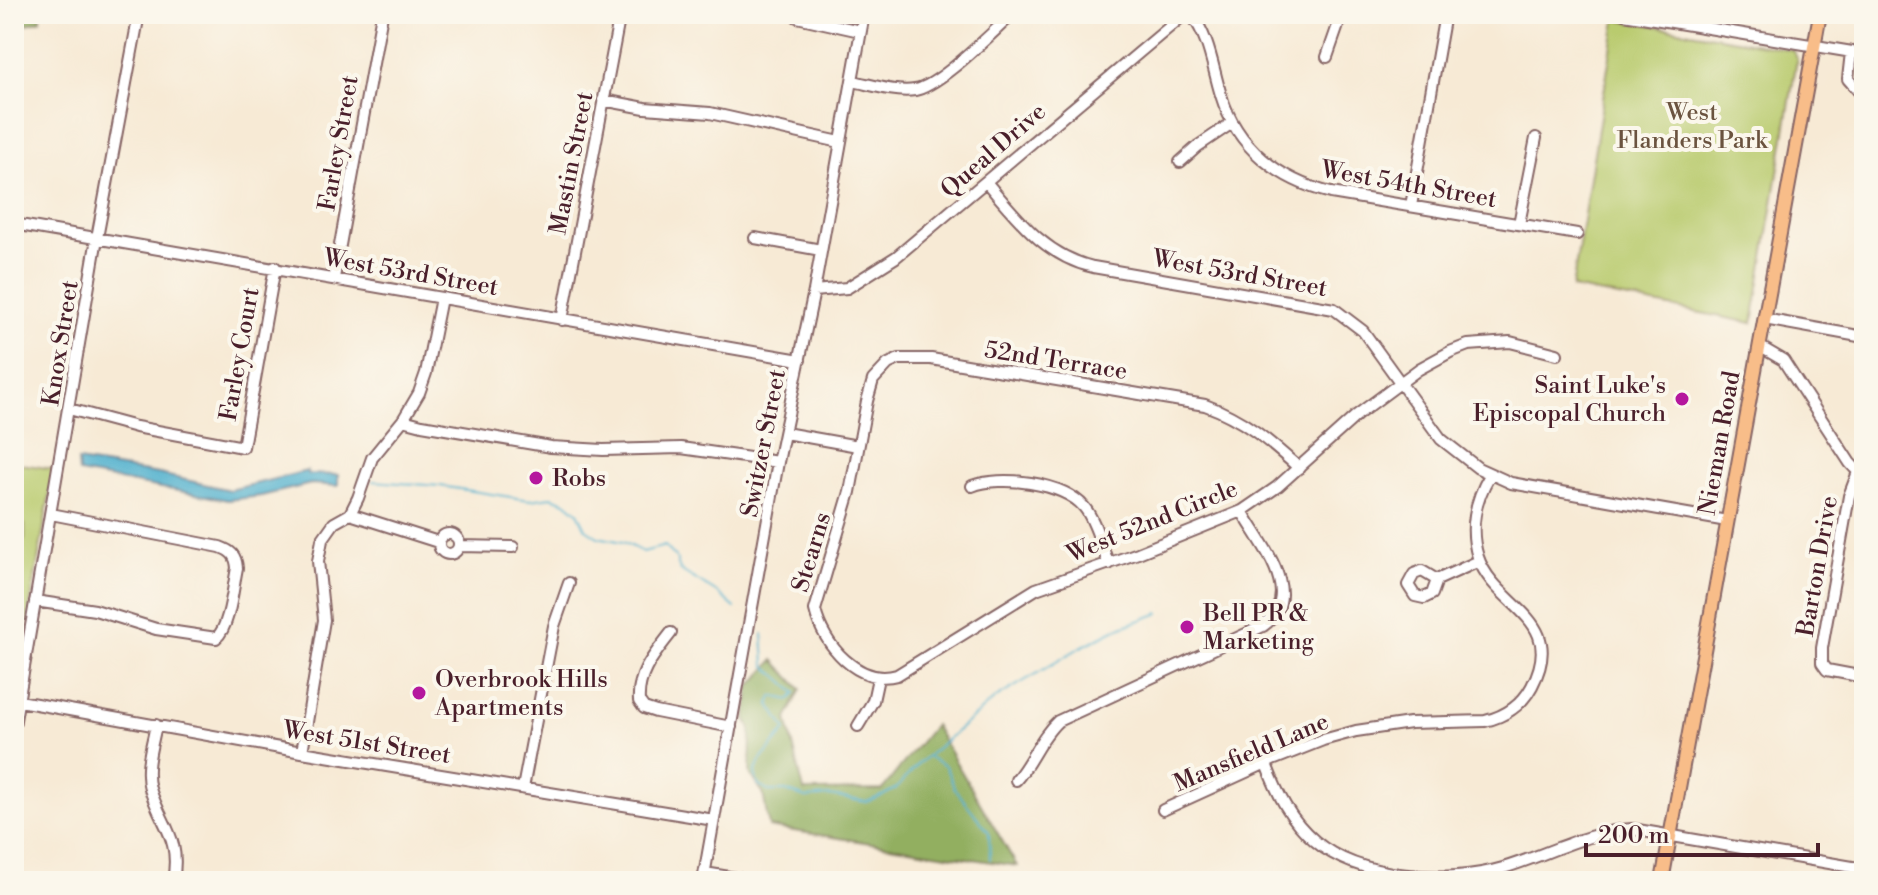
<svg xmlns="http://www.w3.org/2000/svg" width="1878" height="895" font-family="'Libre Bodoni',serif">
<rect width="100%" height="100%" fill="#fbf7ec"/>
<filter id="ink" filterUnits="userSpaceOnUse"><feTurbulence type="fractalNoise" baseFrequency=".0125" numOctaves="2"/><feDisplacementMap in="SourceGraphic" scale="16" xChannelSelector="R" yChannelSelector="G"/><feConvolveMatrix kernelMatrix="1 2 1 2 8 2 1 2 1" color-interpolation-filters="sRGB"/></filter>
<filter id="wash" filterUnits="userSpaceOnUse"><feTurbulence type="fractalNoise" baseFrequency=".006" numOctaves="4" result="noise"/><feDisplacementMap in="SourceGraphic" scale="32" xChannelSelector="R" yChannelSelector="G"/><feGaussianBlur stdDeviation="1.8" result="paint"/><feColorMatrix in="noise" values="0 0 0 0 0 0 0 0 0 0 0 0 0 0 0 0 0 1.4 0 .05"/><feComposite in="paint" operator="in"/></filter>
<g filter="url(#wash)">
<rect width="100%" height="100%" fill="#f7ead5"/>
<!-- green -->
<path fill="#b9cb6e" stroke="#82754c" stroke-width="2" d="M 1616,19 L 1793,50 L 1797,59 L 1753,323 L 1572,288 Z
M 14,463 L 54,469 L 23,646 L 14,644 L 14,609 L 17,599 L 14,552 L 25,539 L 25,525 L 14,520 Z"/>
<!-- forest -->
<path fill="#92af61" stroke="#6e6746" stroke-width="2" d="M 14,14 L 41,14 L 41,20 L 24,25 L 19,35 L 14,75 Z
M 774,660 L 801,689 L 787,719 L 804,791 L 882,790 L 934,725 L 1017,866 L 769,827 L 763,793 L 750,773 L 751,730 L 746,718 L 750,687 Z"/>
<!-- water -->
<path fill="#50b0ce" stroke="#4d687c" stroke-width="2" d="M 78,461 L 159,474 L 230,490 L 307,471 L 308,474 L 338,475 L 338,486 L 311,484 L 261,496 L 228,500 L 79,473 Z"/>
<g fill="none" stroke-linecap="round" stroke-linejoin="round">
<!-- stream -->
<path stroke="#50b0ce" stroke-width="2" d="M 373,481 L 440,486 L 530,500 L 551,497 L 566,502 L 578,512 L 586,529 L 598,537 L 623,542 L 643,552 L 665,546 L 676,558 L 680,570 L 719,594 L 735,608
M 763,634 L 765,665 L 796,693 L 790,700 L 773,696 L 769,703 L 786,730 L 760,761 L 755,773 L 758,785 L 768,791 L 786,791 L 806,798 L 830,796 L 867,802 L 884,795 L 897,788 L 919,763 L 996,698 L 1081,647 L 1116,629 L 1160,613
M 927,756 L 945,766 L 955,789 L 989,832 L 990,859"/>
</g>
</g>
<g filter="url(#ink)">
<g fill="none" stroke-linecap="round" stroke-linejoin="round">
<!-- minor casing -->
<g stroke="#876666" stroke-width="14">
<path id="minor" d="M 1191,14 C 1210,39 1212,66 1221,95 C 1237,148 1279,180 1331,193 L 1577,234
M 1624,14 L 1864,54
M 797,17 L 860,31
M 1851,52 L 1848,79 L 1864,97
M 1327,57 L 1342,14
M 853,81 C 872,85 895,93 915,90 C 940,86 991,33 1013,14
M 603,100 L 645,108 L 710,113 L 840,142
M 1180,162 L 1198,146 L 1232,123
M 987,183 C 1018,219 1045,256 1093,267 L 1334,309 L 1363,331 L 1441,439 L 1478,468 L 1511,483 L 1727,521
M 1411,206 L 1445,14
M 14,224 L 800,360
M 1519,224 L 1536,138
M 755,238 L 821,250
M 334,278 L 382,14
M 814,291 L 847,288 L 896,257 L 1185,14
M 1764,319 L 1864,337
M 562,320 L 620,14
M 1759,346 L 1783,360 L 1850,463 L 1864,478
M 69,409 L 136,427 L 243,447 L 275,267
M 403,420 L 422,425 L 551,447 L 603,450 L 681,448 L 778,462
M 785,433 L 858,446
M 1299,468 C 1269,441 1244,419 1205,405 L 931,359 L 899,359 L 888,364 L 873,380 L 867,401 L 850,492 L 815,610 C 823,645 859,686 897,675 L 1036,589 L 1138,553 L 1242,511 L 1277,487 L 1357,415 L 1419,369 L 1450,352 L 1468,345 L 1510,342 L 1557,354
M 1858,472 L 1849,496 L 1822,648 L 1822,663 L 1827,670 L 1864,677
M 972,486 C 1000,475 1063,482 1084,507 C 1096,521 1101,547 1109,564
M 350,514 L 438,542
M439 544a10 10 0 1 1 20 0a10 10 0 1 1-20 0Z
M 459,546 L 513,547
M 1422,571 L 1437,580 L 1432,594 L 1424,598 L 1415,596 L 1408,585 L 1414,574 Z
M 1437,580 L 1479,561
M 35,601 L 95,610 L 156,629 L 216,638 C 230,627 233,586 237,568 C 236,555 231,551 220,547 L 51,514
M 671,633 C 655,654 637,673 639,701 L 644,708 L 656,712 L 731,727
M 14,700 L 302,752 L 714,820
M 156,725 C 152,745 144,769 150,789 C 162,827 181,837 173,881
M 14,726 L 97,238 L 139,14
M 858,726 L 873,701 L 878,678
M 302,752 L 324,620 L 318,561 L 322,540 L 334,523 L 350,514 L 358,498 L 372,458 L 403,420 L 419,393 L 426,373 L 441,298
M 1266,764 C 1277,793 1290,820 1315,841 C 1359,879 1449,884 1503,868 C 1547,855 1585,832 1632,829 L 1864,869
M 1016,780 C 1032,762 1040,737 1058,721 L 1263,626 C 1306,595 1261,545 1242,511
M 523,788 L 554,626 L 569,583
M 1163,810 L 1275,759 L 1323,740 L 1356,731 L 1410,723 L 1485,721 C 1506,716 1522,705 1532,686 C 1568,617 1495,608 1478,557 C 1469,529 1475,500 1490,475
M 705,873 L 753,881
M 703,881 L 778,462 L 814,291 L 864,14"/>
</g>
<!-- major casing -->
<g stroke="#876666" stroke-width="16">
<path id="major" d="M 1662,881 L 1820,14"/>
</g>
<!-- minor -->
<use href="#minor" stroke="#fff" stroke-width="10"/>
<!-- major -->
<use href="#major" stroke="#f8bd89" stroke-width="12"/>
</g>
</g>
<!-- markers -->
<g fill="#b5179e" stroke="#fbf7ec" stroke-width="3">
<circle cx="1682" cy="399" r="8"/>
<circle cx="536" cy="478" r="8"/>
<circle cx="1187" cy="627" r="8"/>
<circle cx="419" cy="693" r="8"/>
</g>
<g text-anchor="middle" stroke-width="8" stroke-linejoin="round" paint-order="stroke">
<!-- park labels -->
<g font-size="24" fill="#6b533f" stroke="#fbf7ec">
<text x="1692" y="120">West<tspan x="1692" dy="28">Flanders Park</tspan></text>
</g>
<!-- street labels -->
<g font-size="24" fill="#4a1f2b" stroke="#fbf7ec">
<text transform="translate(338 143) rotate(-80)" y="8">Farley Street</text>
<text transform="translate(993 150) rotate(-41)" y="8">Queal Drive</text>
<text transform="translate(571 163) rotate(-79)" y="8">Mastin Street</text>
<text transform="translate(1409 184) rotate(10)" y="8">West 54th Street</text>
<text transform="translate(411 272) rotate(10)" y="8">West 53rd Street</text>
<text transform="translate(1240 273) rotate(10)" y="8">West 53rd Street</text>
<text transform="translate(60 343) rotate(-81)" y="8">Knox Street</text>
<text transform="translate(239 354) rotate(-80)" y="8">Farley Court</text>
<text transform="translate(1056 360) rotate(9)" y="8">52nd Terrace</text>
<text transform="translate(763 443) rotate(-79)" y="8">Switzer Street</text>
<text transform="translate(1719 443) rotate(-80)" y="8">Nieman Road</text>
<text transform="translate(1152 521) rotate(-22)" y="8">West 52nd Circle</text>
<text transform="translate(811 552) rotate(-73)" y="8">Stearns</text>
<text transform="translate(1817 566) rotate(-80)" y="8">Barton Drive</text>
<text transform="translate(367 742) rotate(9)" y="8">West 51st Street</text>
<text transform="translate(1251 752) rotate(-23)" y="8">Mansfield Lane</text>
</g>
<!-- poi labels -->
<g font-size="24" fill="#4a1f2b" stroke="#fbf7ec" text-anchor="start">
<text x="1666" y="393" text-anchor="end">Saint Luke's<tspan x="1666" dy="28">Episcopal Church</tspan></text>
<text x="552" y="486">Robs</text>
<text x="1203" y="621">Bell PR &amp;<tspan x="1203" dy="28">Marketing</tspan></text>
<text x="435" y="687">Overbrook Hills<tspan x="435" dy="28">Apartments</tspan></text>
</g>
</g>
<!-- margin -->
<rect width="1878" height="895" fill="none" stroke="#fbf7ec" stroke-width="48"/>
<!-- scale -->
<path d="M1586 843v12h232v-12" fill="none" stroke="#4a1f2b" stroke-width="4"/>
<text x="1598" y="843" font-size="24" fill="#4a1f2b" stroke="#fbf7ec" stroke-width="6" paint-order="stroke">200 m</text>
</svg>
